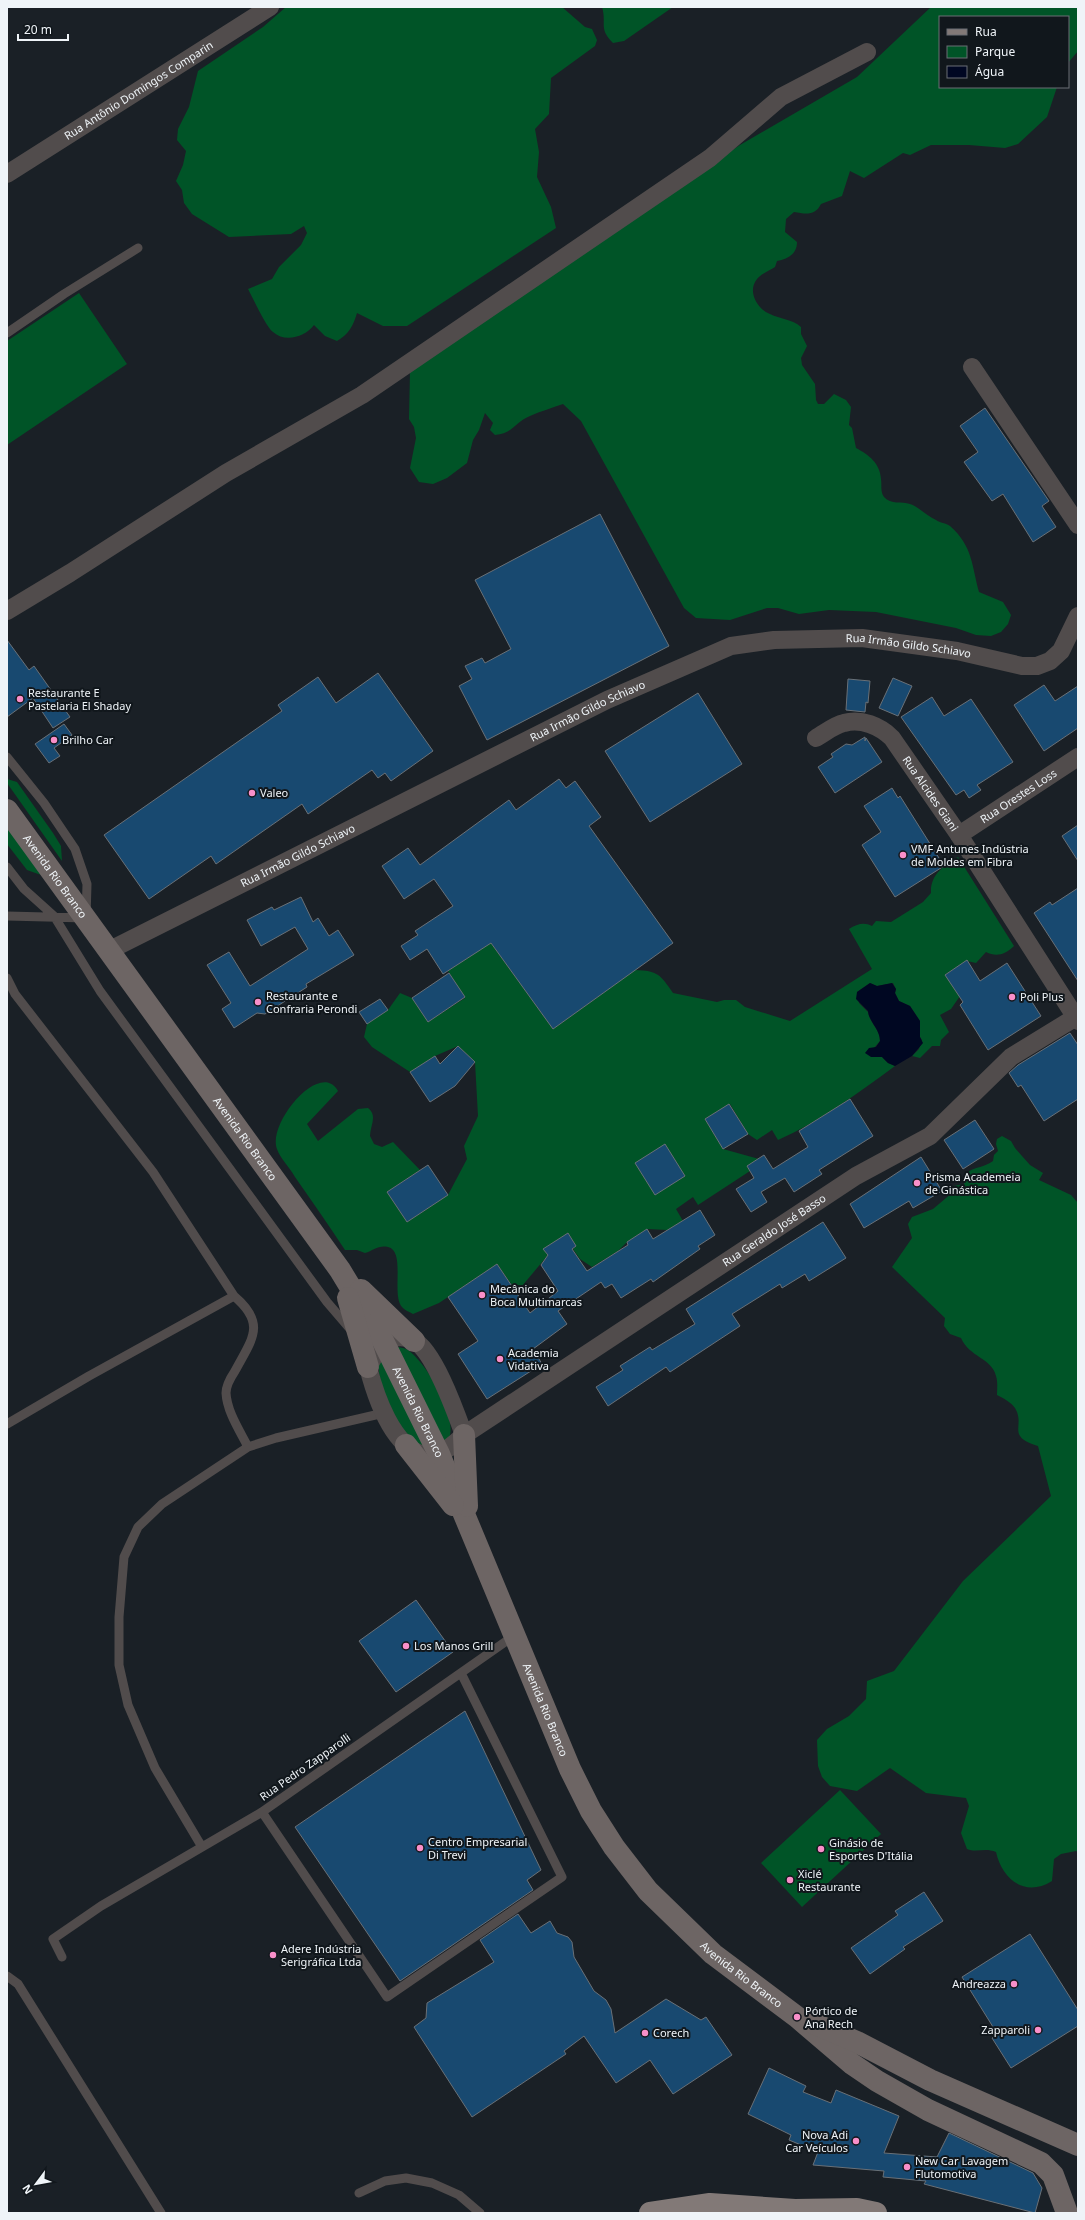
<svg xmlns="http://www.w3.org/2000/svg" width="1085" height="2220" font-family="'Noto Sans',sans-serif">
<rect width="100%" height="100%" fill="#1a2026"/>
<!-- green -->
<path fill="#005427" d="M 286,7 L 562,7 L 585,27 L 592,29 L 597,40 L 595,46 L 551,78 L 549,114 L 535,129 L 539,152 L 537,177 L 551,207 L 556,228 L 407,326 L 383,326 L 357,313 C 353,326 349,334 337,341 L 325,336 L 314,325 C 305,337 285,343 273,332 C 266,327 253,298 248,289 L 272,279 L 279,267 L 301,245 L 307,233 L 304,226 L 291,234 L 229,237 L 192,214 L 184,203 L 182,190 L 176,181 L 183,165 L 186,151 L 177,140 L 178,129 L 189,107 L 198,71 L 263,27 Z
M 602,7 L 673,7 L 624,41 L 613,43 C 598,29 607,23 602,7 Z
M 931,7 L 1078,7 L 1078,51 L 1068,63 L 1068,17 L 940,17 L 940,87 L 1057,87 L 1047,117 L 1018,144 L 1005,148 L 969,145 L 931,145 L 910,155 L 903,153 L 864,178 L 850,171 L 842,196 L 821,204 C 815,216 806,214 794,212 L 786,219 L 785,232 L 797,242 C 797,254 788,259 777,261 L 775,267 C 770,270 761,274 757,279 C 747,291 757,309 770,314 C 780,319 792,319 801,327 L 801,334 L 807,346 L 801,358 L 802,365 L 815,384 L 816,400 L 818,404 L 824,404 L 834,394 L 846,400 L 851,407 L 849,425 L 852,428 L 856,448 C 869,455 880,463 881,479 C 882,486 880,491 884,497 C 891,505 902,501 910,504 C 919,507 927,516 936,520 C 940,523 946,523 950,526 C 973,546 972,567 979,592 L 1003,602 L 1011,615 L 1008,624 L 1001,632 L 991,636 L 976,635 L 956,628 L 876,612 L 829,610 L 799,614 L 778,608 L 767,608 L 730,620 L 696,618 L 684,608 L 581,421 L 563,404 C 552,408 541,411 530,416 C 515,422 514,433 495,435 L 490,430 L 493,423 L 485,413 L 479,430 L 473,440 L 467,463 L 447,478 L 433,484 L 419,482 L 410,468 L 416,438 L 414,427 L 409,419 L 410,372 L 431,350 L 740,145 L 857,77 Z
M 79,293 L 127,364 L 7,445 L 7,341 Z
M 7,779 L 17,782 L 53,833 L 61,846 L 62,861 L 7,783 Z
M 7,827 L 41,875 L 27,870 L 7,844 Z
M 958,857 L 1014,946 C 1005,955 996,957 986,952 L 976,963 L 967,961 L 946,974 L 960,996 L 951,1009 L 940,1015 L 949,1032 L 941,1040 L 940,1046 L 932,1046 L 920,1058 L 912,1056 L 919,1049 L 922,1040 L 920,1037 L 920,1021 L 910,1006 L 899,1001 L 895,993 L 896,989 L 893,983 L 877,986 L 870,983 L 857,992 L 859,1003 L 868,1012 C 869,1022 880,1029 880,1041 L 874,1048 L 876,1057 L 882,1057 L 888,1063 L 895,1066 C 858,1093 821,1121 778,1140 L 772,1130 L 757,1140 L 748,1134 L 730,1104 L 705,1119 L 723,1149 L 759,1159 L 747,1166 L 750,1171 L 698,1205 L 693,1197 L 676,1209 L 683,1221 L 668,1230 L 647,1229 L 627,1242 L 618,1251 L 592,1267 L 580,1259 L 573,1249 L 576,1246 L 568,1233 L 544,1249 L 548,1255 L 517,1292 L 497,1264 L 439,1303 L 413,1314 C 410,1312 404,1310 402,1307 C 391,1295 406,1251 388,1247 C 378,1245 373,1251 365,1253 L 357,1250 L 345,1250 C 329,1226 312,1201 295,1177 C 290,1168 280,1158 277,1149 C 267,1124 320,1059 338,1091 L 307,1124 L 318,1141 L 358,1109 L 368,1108 C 378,1116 370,1126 370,1136 L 374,1144 L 382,1147 L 393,1142 L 420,1170 L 387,1192 L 407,1222 L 448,1195 L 467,1159 L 464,1146 L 478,1116 L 475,1062 L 458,1046 L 435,1056 L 410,1072 L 372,1047 L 364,1037 L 367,1024 L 388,1010 L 400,993 L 412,998 L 428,1022 L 465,998 L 448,971 L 478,951 L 468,911 L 553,1029 L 635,970 C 658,971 660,974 673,993 L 717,1002 L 724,1000 L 736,1000 L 745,1007 L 790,1021 L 872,969 L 849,929 C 857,924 864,922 872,926 L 876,921 L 891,922 L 923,902 L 931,893 C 930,875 944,865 958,857 Z
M 1002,1136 L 1011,1141 L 1015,1148 L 1030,1165 L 1043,1173 L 1039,1180 L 1071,1195 L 1078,1203 L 1078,1852 L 1076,1851 L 1061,1854 L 1054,1859 L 1052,1881 C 1025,1898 1002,1879 996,1852 C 985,1847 977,1853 967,1849 L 961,1833 L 969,1806 L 966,1798 L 926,1793 L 890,1768 L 857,1791 L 830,1786 L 822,1777 L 818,1766 L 817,1740 L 827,1729 L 849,1716 L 866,1699 L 867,1681 L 894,1671 L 963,1581 L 1051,1496 L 1038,1446 C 1005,1436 1026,1426 1015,1408 C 1012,1403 1003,1398 997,1395 C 997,1389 998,1382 996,1376 C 992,1358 969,1357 961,1338 L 950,1334 L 944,1326 L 945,1318 L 892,1267 L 912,1238 L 908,1224 L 912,1217 L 933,1209 L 952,1193 L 954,1186 L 964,1184 L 968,1172 C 977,1166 983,1168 993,1161 L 994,1155 L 998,1151 L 996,1144 L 997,1139 Z
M 394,1346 C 398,1347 405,1348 408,1350 C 427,1364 455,1412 450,1435 C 449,1439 446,1443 445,1446 Z
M 379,1352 L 429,1452 C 422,1446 413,1441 407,1435 C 387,1411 376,1382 379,1352 Z
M 840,1790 L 881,1834 L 802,1907 L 761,1863 Z"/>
<!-- water -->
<path fill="#000722" d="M 870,983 L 877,986 L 892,983 L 896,989 L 895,993 L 899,1001 L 910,1006 L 920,1021 L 920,1037 L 923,1043 L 912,1056 L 895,1066 L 888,1063 L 882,1057 L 871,1057 L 865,1053 L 869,1048 L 876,1047 L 880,1041 C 880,1029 869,1022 868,1011 L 856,999 L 857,992 Z"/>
<!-- building -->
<path fill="#184970" stroke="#697077" d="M 985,408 L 1049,501 L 1042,506 L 1056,527 L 1033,542 L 1003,494 L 992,501 L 964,462 L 978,452 L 960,426 Z
M 600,514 L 669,646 L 487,740 L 459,686 L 472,679 L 465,666 L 482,658 L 485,663 L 511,649 L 475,580 Z
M 7,640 L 29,670 L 34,666 L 70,717 L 53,728 L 33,698 L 7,717 Z
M 378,673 L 433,751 L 391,781 L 385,773 L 378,778 L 372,770 L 308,814 L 302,804 L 216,864 L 211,856 L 149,899 L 104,835 L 282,711 L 278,705 L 318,677 L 336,703 Z
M 893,678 L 912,686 L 898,716 L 879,708 Z
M 848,679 L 870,681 L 868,703 L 866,702 L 865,712 L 846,710 Z
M 1044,685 L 1055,701 L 1078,686 L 1078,728 L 1044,751 L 1014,705 Z
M 698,693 L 742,764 L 650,822 L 605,751 Z
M 932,697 L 944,716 L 971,699 L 1013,762 L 977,785 L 981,790 L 969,798 L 964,790 L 956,795 L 901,717 Z
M 64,724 L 72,735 L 54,748 L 60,756 L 49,763 L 35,744 Z
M 865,737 L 865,741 L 866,738 L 882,762 L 835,793 L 818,767 L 833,757 L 831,754 L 846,744 L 852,745 Z
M 559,779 L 566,788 L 575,781 L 601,817 L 589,826 L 673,943 L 553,1029 L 491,943 L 443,974 L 427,949 L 410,960 L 401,946 L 418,935 L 415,931 L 453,906 L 434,879 L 404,899 L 382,866 L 408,848 L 420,865 L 509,800 L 516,810 Z
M 892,788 L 898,798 L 900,796 L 944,866 L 895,897 L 862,845 L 881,832 L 864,806 Z
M 1078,825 L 1078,861 L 1062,836 Z
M 1078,888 L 1078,981 L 1034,913 L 1050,902 L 1052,905 Z
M 301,897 L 313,922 L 318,918 L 329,936 L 338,930 L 354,955 L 306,984 L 307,987 L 265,1014 L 257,1013 L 234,1028 L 222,1009 L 231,1003 L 207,965 L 229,952 L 250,986 L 308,949 L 295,927 L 261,946 L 247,920 L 272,907 L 274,910 Z
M 967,960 L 980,981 L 1007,963 L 1041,1016 L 988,1050 L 960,1005 L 963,1002 L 945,975 Z
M 449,973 L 465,997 L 428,1022 L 412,998 Z
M 380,999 L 388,1010 L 367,1024 L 359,1012 Z
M 1070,1033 L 1078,1045 L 1078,1099 L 1044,1121 L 1021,1085 L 1018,1087 L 1009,1073 L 1018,1065 Z
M 458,1046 L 475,1062 L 455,1086 L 430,1102 L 410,1072 L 435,1056 L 440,1064 Z
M 850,1099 L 873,1136 L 819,1170 L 822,1174 L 794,1192 L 785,1178 L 761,1192 L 767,1202 L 751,1212 L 736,1189 L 754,1178 L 747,1166 L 764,1155 L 773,1169 L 808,1147 L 799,1131 Z
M 729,1104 L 748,1134 L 723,1149 L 705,1119 Z
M 975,1120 L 994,1149 L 963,1169 L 944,1140 Z
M 665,1144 L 685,1176 L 655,1195 L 635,1163 Z
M 921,1157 L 942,1191 L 913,1208 L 909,1201 L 864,1228 L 850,1204 Z
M 428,1165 L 448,1195 L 407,1222 L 387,1192 Z
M 700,1210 L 715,1235 L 698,1246 L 700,1249 L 653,1282 L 651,1279 L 621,1298 L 612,1284 L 605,1288 L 601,1282 L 558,1311 L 567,1324 L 533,1349 L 542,1364 L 487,1399 L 458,1354 L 478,1341 L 448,1297 L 497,1264 L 530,1313 L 558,1291 L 541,1265 L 548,1255 L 543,1249 L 568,1233 L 576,1246 L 572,1249 L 587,1271 L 628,1245 L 627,1242 L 647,1229 L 653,1239 Z
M 823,1222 L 846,1258 L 809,1281 L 805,1274 L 782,1288 L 780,1284 L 732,1314 L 740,1326 L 670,1372 L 666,1367 L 608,1406 L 596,1387 L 623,1370 L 620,1366 L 650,1347 L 652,1350 L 695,1324 L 686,1309 Z
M 416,1600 L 453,1652 L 396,1692 L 359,1641 Z
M 465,1711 L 541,1870 L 527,1880 L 533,1890 L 400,1981 L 295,1827 Z
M 924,1892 L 943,1921 L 903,1947 L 905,1949 L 870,1974 L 851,1948 L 898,1915 L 895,1911 Z
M 518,1914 L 531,1933 L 550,1921 L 557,1933 L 568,1937 L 572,1942 L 574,1957 L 594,1991 L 606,2000 L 611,2009 L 615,2033 L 666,1999 L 701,2020 L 706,2017 L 732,2055 L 673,2094 L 650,2060 L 616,2083 L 584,2036 L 564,2051 L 566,2054 L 472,2117 L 414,2027 L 426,2018 L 427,2003 L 494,1962 L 480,1940 Z
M 1030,1934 L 1078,2010 L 1078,2026 L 1011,2068 L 992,2038 L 998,2035 L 962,1977 Z
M 769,2068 L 806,2086 L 803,2092 L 831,2103 L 836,2090 L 899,2116 L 884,2153 L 937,2157 L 949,2133 L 1033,2173 L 1042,2188 L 1035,2213 L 924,2184 L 926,2181 L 883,2177 L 884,2171 L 813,2165 L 818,2152 L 789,2140 L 791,2135 L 748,2114 Z"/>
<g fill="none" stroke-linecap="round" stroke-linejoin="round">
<!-- lane -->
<path stroke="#514c4c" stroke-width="9" d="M 7,333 L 64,294 L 138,248
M 7,757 L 44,803 L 75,849 L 87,884 L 86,918 L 7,916
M 7,867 L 24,889 L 54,916 L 100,991 L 327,1302 L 351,1330
M 7,978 L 15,994 L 153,1172 L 234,1296 C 267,1324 252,1339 235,1371 C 231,1377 226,1386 226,1393 C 227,1412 240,1431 248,1447
M 7,1424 L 89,1376 L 234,1296
M 262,1812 L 387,1997 L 562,1877 L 461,1673
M 202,1847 L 155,1768 L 128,1705 L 119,1665 L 119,1617 L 124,1557 L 138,1527 L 162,1504 L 248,1447 L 276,1438 L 384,1413
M 62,1957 L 53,1939 L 101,1906 L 262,1812 L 515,1635
M 7,1976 L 18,1984 L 161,2213
M 359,2193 L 385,2181 L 406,2178 L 432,2183 L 459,2195 L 480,2213"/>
<!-- street -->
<g stroke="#514c4c" stroke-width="18">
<path id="s1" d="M 7,174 L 270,7"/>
<path d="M 972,367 L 1078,525"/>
<path d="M 7,611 L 70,573 L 226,473 L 362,395 L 710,158 L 781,97 L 867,52"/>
<path id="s2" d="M 816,738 C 825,733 834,725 844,723 C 861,718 880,726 892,738 L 959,835 L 1078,1021"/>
<path id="s3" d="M 959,835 L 1078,757"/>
<path id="s4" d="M 110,950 L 607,700 L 731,646 L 774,640 L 862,638 L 957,651 L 1022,666 L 1037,666 L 1050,661 L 1061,651 L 1078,616"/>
<path id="s5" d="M 464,1435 C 456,1413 434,1350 413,1340 C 403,1335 393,1337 383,1341 L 368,1367 C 375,1394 392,1447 424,1455 C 439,1459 454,1444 464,1435 L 856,1176 L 930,1136 L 1011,1057 L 1076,1017"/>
</g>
<!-- secondary -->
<g stroke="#6d6564" stroke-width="22">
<path id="s6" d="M 7,810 L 340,1270 L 383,1341 L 439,1454 L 570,1769 L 591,1811 L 614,1847 L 648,1891 L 713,1954 L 797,2017 L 852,2064 L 877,2081 L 928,2110 L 1041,2163 L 1053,2175 L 1067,2213"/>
<path d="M 361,1290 L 414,1341"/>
<path d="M 348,1298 L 368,1367"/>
<path d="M 464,1435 L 467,1506"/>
<path d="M 406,1445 L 453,1505"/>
<path d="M 815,2024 L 857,2042 L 930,2080 L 1078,2145"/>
</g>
<!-- primary -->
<path stroke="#827977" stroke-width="22" d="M 650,2213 L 710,2204 L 795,2210 L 857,2209 L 876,2213"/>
</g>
<!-- markers -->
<g fill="#f98fc9" stroke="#11171c" stroke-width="1.5">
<circle cx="20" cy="699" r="4"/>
<circle cx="54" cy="740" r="4"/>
<circle cx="252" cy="793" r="4"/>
<circle cx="903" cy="855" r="4"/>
<circle cx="1012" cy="997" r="4"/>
<circle cx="258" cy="1002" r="4"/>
<circle cx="917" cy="1183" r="4"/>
<circle cx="482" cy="1295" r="4"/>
<circle cx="500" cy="1359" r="4"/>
<circle cx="406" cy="1646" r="4"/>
<circle cx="420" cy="1848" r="4"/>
<circle cx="821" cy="1849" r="4"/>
<circle cx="790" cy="1880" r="4"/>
<circle cx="273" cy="1955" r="4"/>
<circle cx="1014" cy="1984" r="4"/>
<circle cx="797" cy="2017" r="4"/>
<circle cx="1038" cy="2030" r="4"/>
<circle cx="645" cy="2033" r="4"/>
<circle cx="856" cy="2141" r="4"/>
<circle cx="907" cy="2167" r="4"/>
</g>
<g text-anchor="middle" stroke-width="4" stroke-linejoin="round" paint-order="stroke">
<!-- street labels -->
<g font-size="11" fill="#eff4f8" stroke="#11171c">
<text dy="4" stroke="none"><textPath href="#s1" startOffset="156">Rua Antônio Domingos Comparin</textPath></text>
<text dy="4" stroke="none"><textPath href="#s4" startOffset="870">Rua Irmão Gildo Schiavo</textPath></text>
<text dy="4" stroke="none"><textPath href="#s4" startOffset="534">Rua Irmão Gildo Schiavo</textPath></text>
<text dy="4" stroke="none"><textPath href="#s2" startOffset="152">Rua Alcides Giani</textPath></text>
<text dy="4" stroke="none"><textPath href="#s3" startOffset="71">Rua Orestes Loss</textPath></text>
<text dy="4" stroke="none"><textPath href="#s4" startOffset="210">Rua Irmão Gildo Schiavo</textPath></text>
<text dy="4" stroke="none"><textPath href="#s6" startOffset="82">Avenida Rio Branco</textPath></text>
<text dy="4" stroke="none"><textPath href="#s6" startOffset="406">Avenida Rio Branco</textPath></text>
<text dy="4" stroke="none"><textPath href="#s5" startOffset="697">Rua Geraldo José Basso</textPath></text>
<text dy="4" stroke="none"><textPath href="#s6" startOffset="730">Avenida Rio Branco</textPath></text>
<text dy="4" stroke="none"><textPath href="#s6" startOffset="1054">Avenida Rio Branco</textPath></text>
<text transform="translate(305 1767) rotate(-35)" y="4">Rua Pedro Zapparolli</text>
<text dy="4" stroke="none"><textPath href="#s6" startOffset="1389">Avenida Rio Branco</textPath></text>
</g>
<!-- poi labels -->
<g font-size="11" fill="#eff4f8" stroke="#11171c" text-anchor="start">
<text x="28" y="697">Restaurante E<tspan x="28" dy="13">Pastelaria El Shaday</tspan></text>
<text x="62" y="744">Brilho Car</text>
<text x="260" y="797">Valeo</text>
<text x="911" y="853">VMF Antunes Indústria<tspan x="911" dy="13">de Moldes em Fibra</tspan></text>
<text x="266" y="1000">Restaurante e<tspan x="266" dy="13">Confraria Perondi</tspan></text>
<text x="1020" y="1001">Poli Plus</text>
<text x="925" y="1181">Prisma Academeia<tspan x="925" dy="13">de Ginástica</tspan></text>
<text x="490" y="1293">Mecânica do<tspan x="490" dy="13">Boca Multimarcas</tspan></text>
<text x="508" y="1357">Academia<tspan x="508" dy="13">Vidativa</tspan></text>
<text x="414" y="1650">Los Manos Grill</text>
<text x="428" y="1846">Centro Empresarial<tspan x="428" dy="13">Di Trevi</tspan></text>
<text x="829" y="1847">Ginásio de<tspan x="829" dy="13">Esportes D'Itália</tspan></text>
<text x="798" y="1878">Xiclé<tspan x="798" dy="13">Restaurante</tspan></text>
<text x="281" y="1953">Adere Indústria<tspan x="281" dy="13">Serigráfica Ltda</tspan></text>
<text x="1006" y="1988" text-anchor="end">Andreazza</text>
<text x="805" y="2015">Pórtico de<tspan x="805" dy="13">Ana Rech</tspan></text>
<text x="1030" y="2034" text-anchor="end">Zapparoli</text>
<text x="653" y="2037">Corech</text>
<text x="848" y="2139" text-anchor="end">Nova Adi<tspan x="848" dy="13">Car Veículos</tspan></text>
<text x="915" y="2165">New Car Lavagem<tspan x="915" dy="13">Flutomotiva</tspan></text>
</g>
</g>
<!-- border -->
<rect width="1085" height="2220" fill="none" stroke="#eff4f8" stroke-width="16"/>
<!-- legend -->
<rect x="939" y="16" width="130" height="72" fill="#11171c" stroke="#6a6f74"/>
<rect x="947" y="29" width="20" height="6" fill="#827977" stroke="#6a6f74"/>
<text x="975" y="36" font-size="12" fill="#eff4f8">Rua</text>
<rect x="947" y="46" width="20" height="12" fill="#005427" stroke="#6a6f74"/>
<text x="975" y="56" font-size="12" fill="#eff4f8">Parque</text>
<rect x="947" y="66" width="20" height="12" fill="#000722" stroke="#6a6f74"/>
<text x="975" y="76" font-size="12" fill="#eff4f8">Água</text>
<!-- north arrow -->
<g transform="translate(36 2184) rotate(238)" stroke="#11171c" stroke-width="3" paint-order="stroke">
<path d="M0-3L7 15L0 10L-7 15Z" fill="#eff4f8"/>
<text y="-6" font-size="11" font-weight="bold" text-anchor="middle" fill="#eff4f8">N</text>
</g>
<!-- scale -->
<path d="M18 34v6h50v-6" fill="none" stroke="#eff4f8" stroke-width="2"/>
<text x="24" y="34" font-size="12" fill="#eff4f8" stroke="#11171c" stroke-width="3" paint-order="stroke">20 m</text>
</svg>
